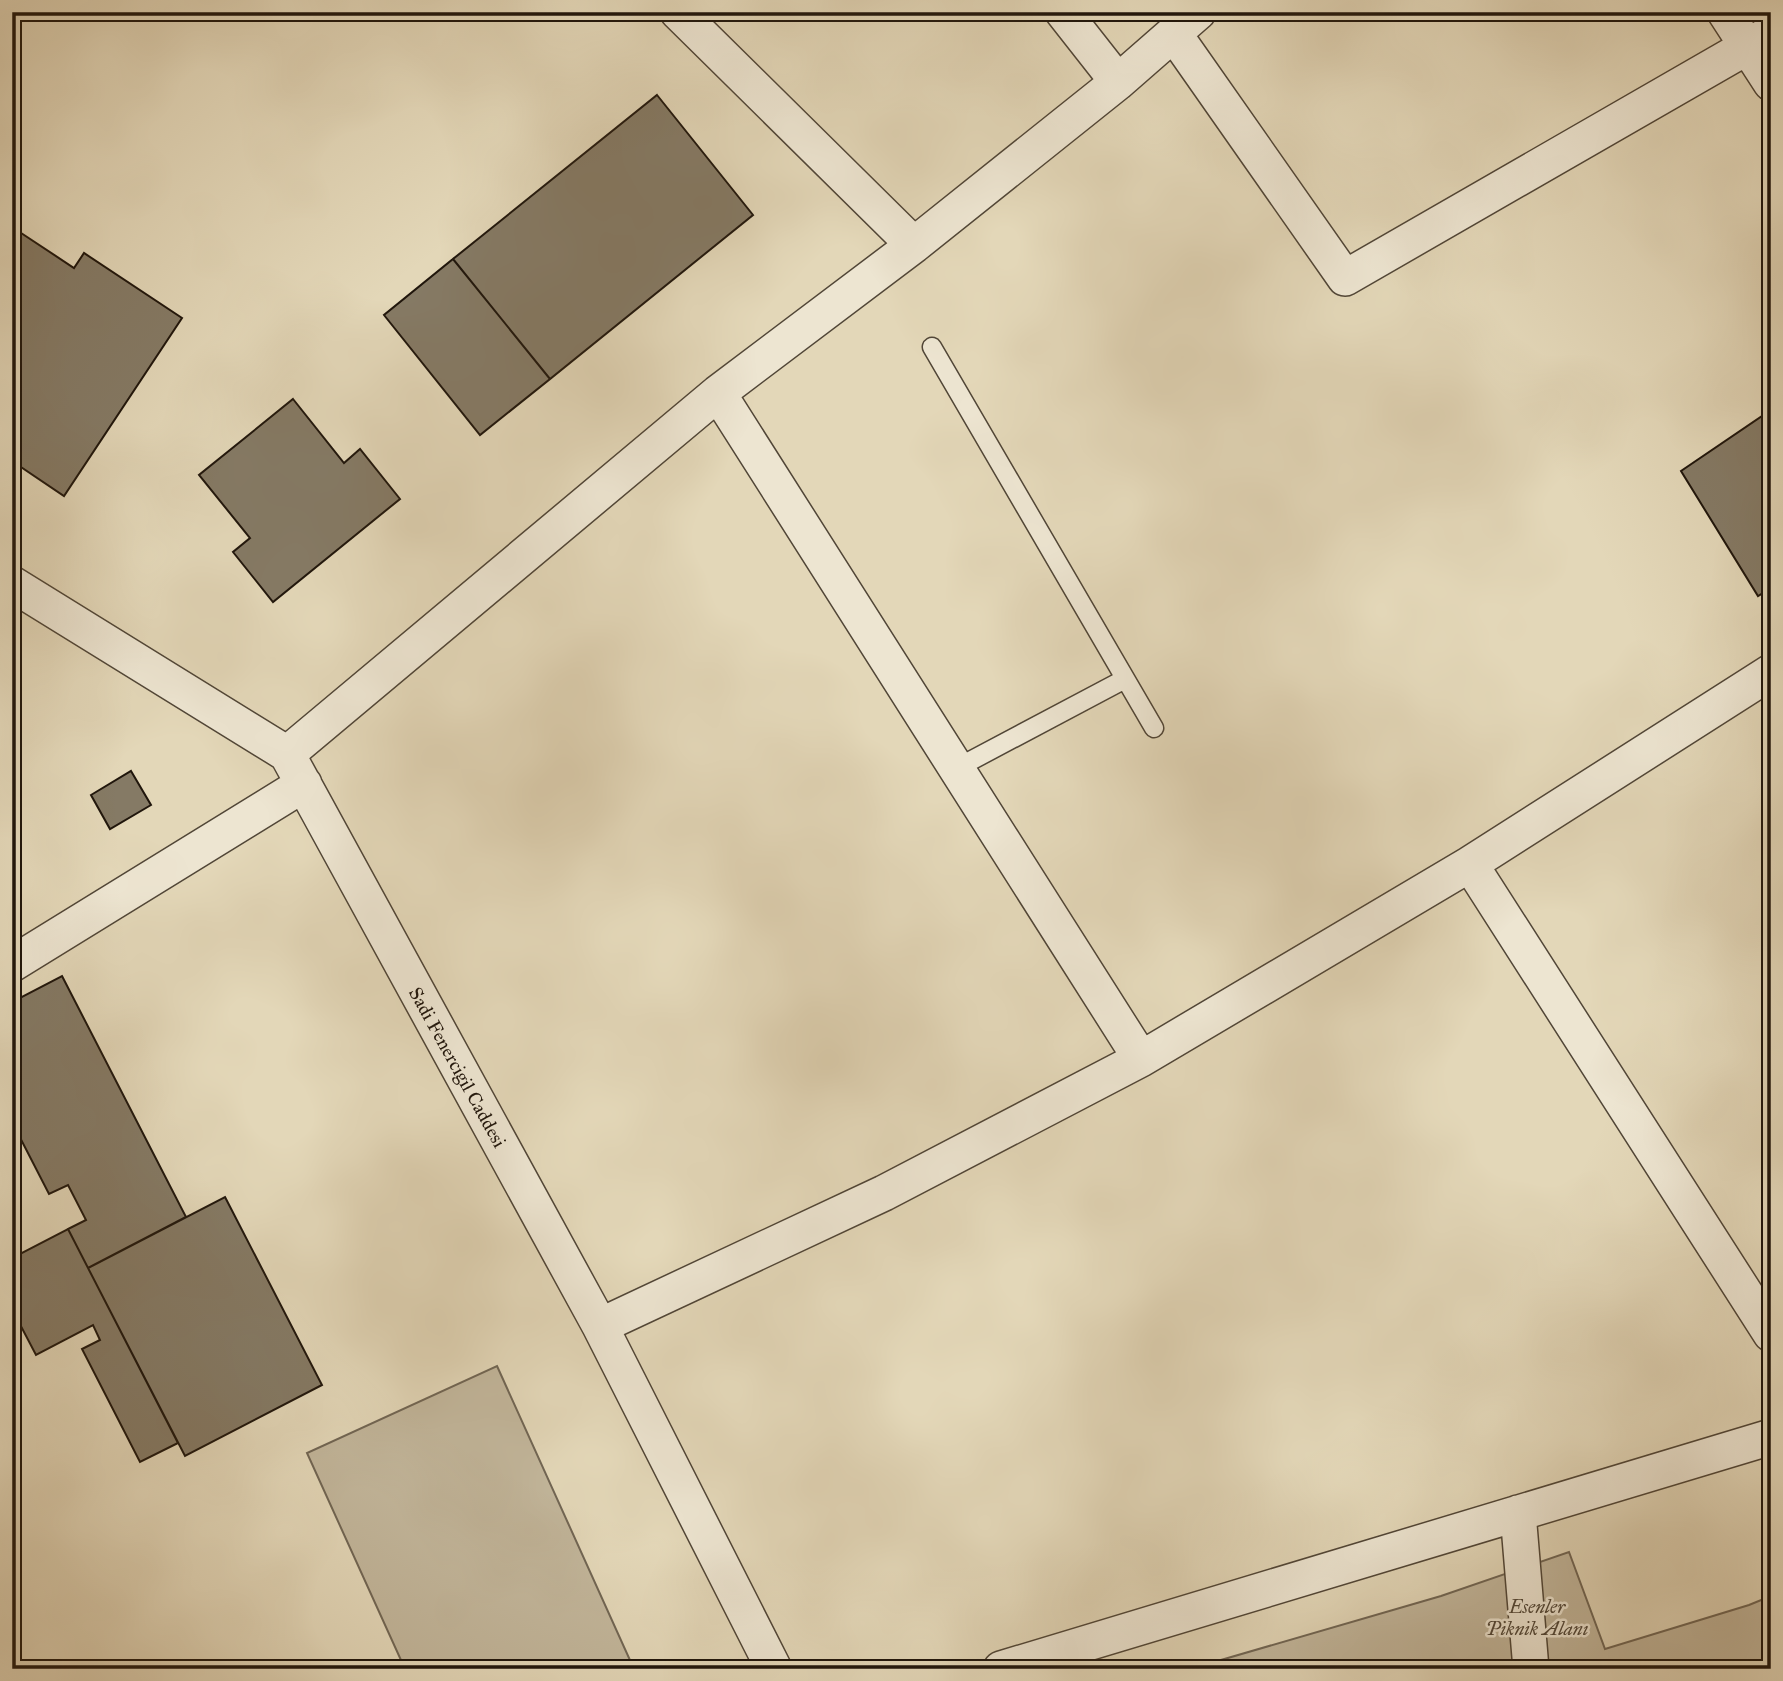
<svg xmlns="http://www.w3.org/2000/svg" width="1783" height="1681" font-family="'IM FELL Great Primer',serif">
<rect width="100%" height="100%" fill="#e3d7b8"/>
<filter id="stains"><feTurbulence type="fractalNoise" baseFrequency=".00286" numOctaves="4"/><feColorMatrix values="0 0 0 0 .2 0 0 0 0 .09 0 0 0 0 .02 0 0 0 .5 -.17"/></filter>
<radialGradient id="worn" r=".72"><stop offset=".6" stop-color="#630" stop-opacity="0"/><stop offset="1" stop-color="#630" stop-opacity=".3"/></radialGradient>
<!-- green -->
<path fill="#c2b69b" stroke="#716654" stroke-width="2" d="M 497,1366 L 634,1669 L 405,1669 L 307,1453 Z
M 1569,1552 L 1605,1649 L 1749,1605 L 1771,1596 L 1771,1669 L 1190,1669 L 1441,1596 Z"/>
<!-- building -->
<path fill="#857a65" stroke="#20160c" stroke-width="2" d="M 657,95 L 753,215 L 550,379 L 453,259 Z
M 12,227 L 74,268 L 84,253 L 182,318 L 64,496 L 12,461 Z
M 453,259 L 550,379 L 480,435 L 384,315 Z
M 293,399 L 344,463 L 360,449 L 400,499 L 273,602 L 233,552 L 250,538 L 199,475 Z
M 1771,410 L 1771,588 L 1758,596 L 1681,471 Z
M 131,771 L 151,805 L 110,829 L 91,795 Z
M 62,976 L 186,1217 L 88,1268 L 68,1229 L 86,1220 L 68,1185 L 49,1194 L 12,1122 L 12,1002 Z
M 225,1197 L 322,1385 L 185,1456 L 88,1268 Z
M 68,1229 L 178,1443 L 140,1462 L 82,1349 L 100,1340 L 93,1325 L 36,1355 L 13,1311 L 18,1309 L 12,1298 L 12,1258 Z"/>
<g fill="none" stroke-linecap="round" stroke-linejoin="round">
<!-- lane casing -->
<g stroke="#514637" stroke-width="21">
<path id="lane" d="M 932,347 L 1154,728
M 957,768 L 1125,679"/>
</g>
<!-- street casing -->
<g stroke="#514637" stroke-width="38">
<path id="street" d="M 678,12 L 914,245
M 1063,12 L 1118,82
M 1725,12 L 1771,83
M 1174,34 L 1345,278 L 1771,33
M 718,393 L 1141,1059
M 12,584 L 287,754 L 600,1326 L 774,1669
M 287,754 L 718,393 L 914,245 L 1118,82 L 1198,12
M 1470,864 L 1771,1334
M 12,964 L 304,784
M 600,1326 L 884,1193 L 1141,1059 L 1470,864 L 1771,672
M 1518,1513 L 1531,1669
M 1001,1669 L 1771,1437"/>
</g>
<!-- lane -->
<use href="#lane" stroke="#ede5d1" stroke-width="18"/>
<!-- street -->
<use href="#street" stroke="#ede5d1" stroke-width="35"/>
</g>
<g text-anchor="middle" stroke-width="5" stroke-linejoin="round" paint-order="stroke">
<!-- street labels -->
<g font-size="19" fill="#20160c" stroke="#ede5d1">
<text transform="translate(458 1067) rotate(61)" y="7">Sadi Fenercigil Caddesi</text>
</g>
<!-- park labels -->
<g font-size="19" font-style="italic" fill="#514637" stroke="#ede5d1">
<text x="1537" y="1613">Esenler<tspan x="1537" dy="22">Piknik Alanı</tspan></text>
</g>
</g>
<!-- margin -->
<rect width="1783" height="1681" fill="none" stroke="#e3d7b8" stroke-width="42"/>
<rect x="14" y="14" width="1755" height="1653" fill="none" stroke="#20160c" stroke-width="3.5"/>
<rect x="21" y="21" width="1741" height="1639" fill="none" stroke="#20160c" stroke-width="2"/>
<rect width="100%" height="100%" filter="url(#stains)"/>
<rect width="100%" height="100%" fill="url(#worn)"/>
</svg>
